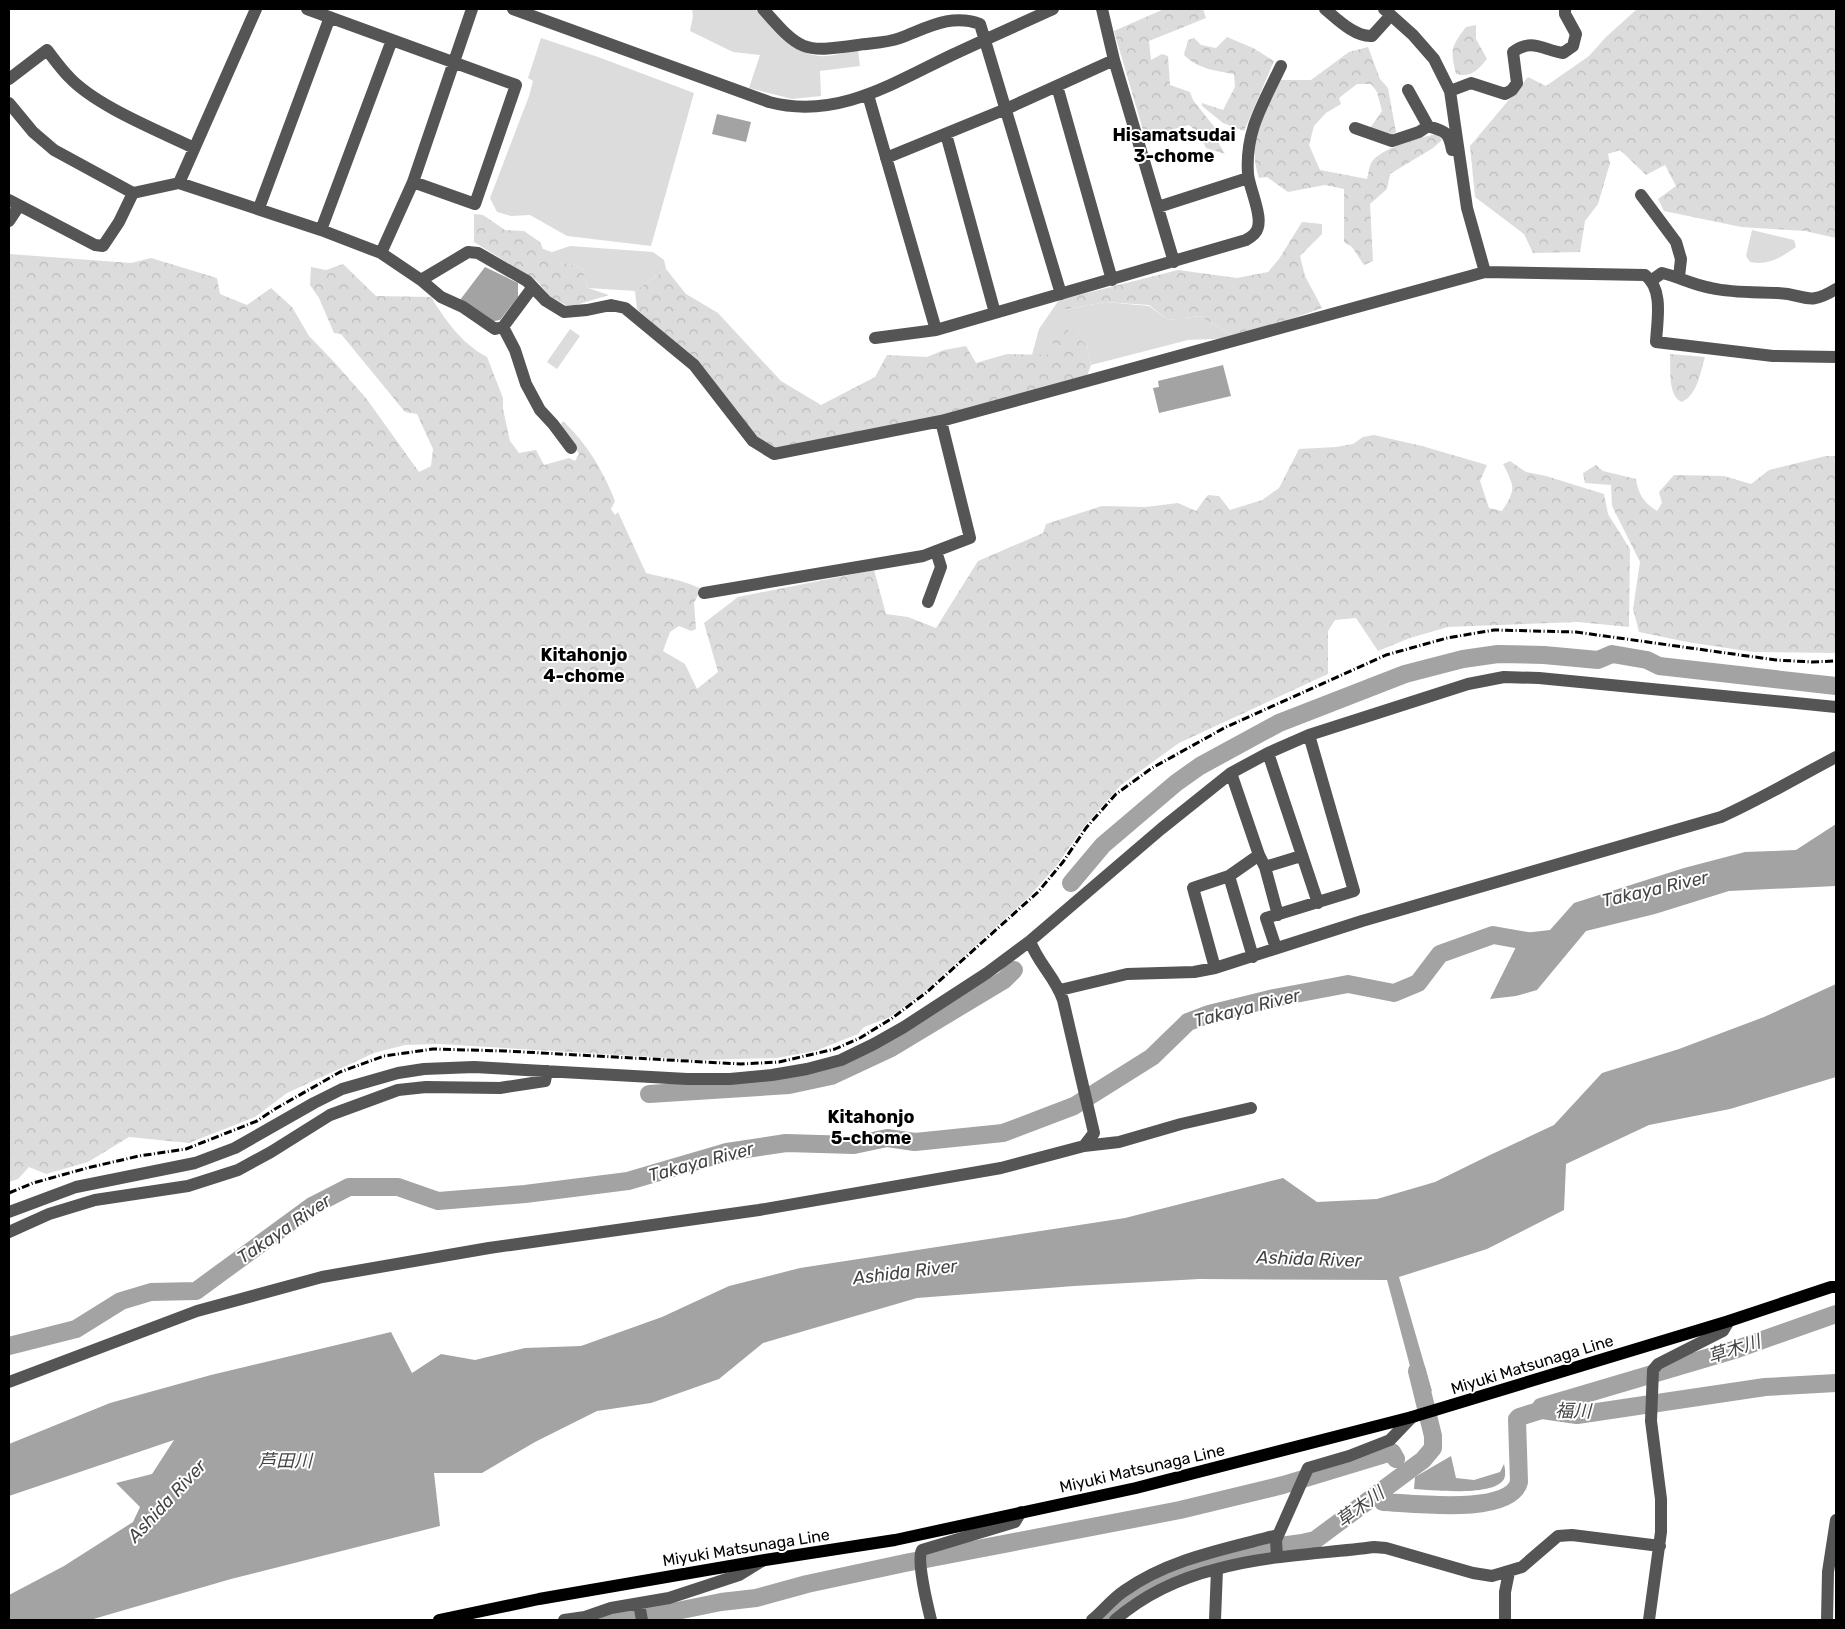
<svg xmlns="http://www.w3.org/2000/svg" width="1845" height="1629" font-family="Rubik,'Noto Sans JP',sans-serif">
<defs>
<pattern id="forest-crowns" width="20" height="18" patternUnits="userSpaceOnUse" patternTransform="scale(1.25)"><rect width="20" height="18" fill="#dcdcdc"/><path d="M2 6a3 3 0 1 1 6 0M12 15a3 3 0 1 1 6 0" fill="none" stroke="#bbb"/></pattern>
</defs>
<rect width="100%" height="100%" fill="#fff"/>
<!-- grass -->
<path fill="#dcdcdc" d="M 692,9 L 755,9 C 773,28 791,53 819,56 C 831,57 846,52 858,50 L 860,66 L 820,71 L 821,96 L 792,99 L 749,88 L 760,55 L 733,52 L 690,31 L 693,16 Z
M 541,38 L 598,57 L 694,93 L 651,246 L 567,236 L 530,215 L 511,216 L 497,212 L 490,198 L 529,96 L 533,81 L 528,78 Z
M 1752,230 L 1794,240 L 1796,247 C 1781,257 1769,266 1750,262 L 1746,256 Z
M 570,246 L 653,252 L 664,260 L 666,269 L 635,291 L 588,288 L 582,268 L 550,259 L 552,252 Z
M 1059,300 L 1063,310 L 1105,302 L 1149,306 L 1168,320 L 1200,316 L 1236,338 L 1188,340 L 1091,365 L 1087,345 L 1045,338 L 1061,347 L 1060,355 L 1032,355 L 1039,329 Z
M 570,329 L 580,336 L 557,369 L 547,362 Z"/>
<!-- forest -->
<path fill="url(#forest-crowns)" d="M 1164,9 L 1203,9 L 1206,18 L 1149,41 L 1151,60 L 1162,54 L 1168,56 L 1170,85 L 1190,92 L 1193,100 L 1219,133 L 1219,144 L 1225,154 L 1206,148 L 1199,133 L 1189,125 L 1145,137 L 1114,31 Z
M 1637,9 L 1836,9 L 1836,238 L 1805,231 L 1741,227 L 1664,211 L 1658,199 L 1676,186 L 1665,165 L 1646,175 L 1620,150 L 1608,154 L 1610,163 L 1598,204 L 1585,221 L 1580,252 L 1533,253 L 1524,234 L 1475,197 L 1470,146 L 1528,77 L 1546,86 L 1589,56 L 1606,37 Z
M 1476,25 L 1476,39 L 1487,59 C 1478,70 1471,78 1456,74 C 1450,49 1451,47 1466,27 Z
M 1227,37 L 1253,48 L 1274,61 L 1244,131 L 1223,123 L 1202,106 L 1202,103 L 1223,110 L 1235,87 L 1234,74 C 1216,71 1198,69 1184,55 L 1188,40 L 1194,38 L 1201,45 L 1216,48 Z
M 1368,47 L 1380,79 L 1388,88 L 1396,132 L 1386,138 L 1368,131 L 1382,111 L 1377,92 L 1371,84 L 1357,84 L 1339,98 L 1341,104 L 1326,113 L 1314,126 L 1309,145 L 1320,170 L 1367,179 C 1368,175 1369,168 1371,163 C 1380,148 1421,137 1437,134 L 1442,140 L 1433,148 L 1390,174 L 1387,189 L 1370,204 L 1373,261 L 1364,265 L 1352,247 L 1344,242 L 1344,189 L 1325,185 L 1288,192 L 1267,177 L 1259,178 C 1246,141 1264,112 1281,80 L 1311,80 L 1349,52 Z
M 474,214 L 483,215 L 505,230 L 524,231 L 540,242 L 543,249 L 552,252 L 551,259 L 582,268 L 588,288 L 609,295 L 576,305 L 566,305 L 551,298 L 537,281 L 474,242 Z
M 1302,222 L 1322,224 L 1322,234 L 1300,256 L 1305,276 L 1322,308 L 1236,338 L 1200,316 L 1168,320 L 1149,305 L 1105,302 L 1062,310 L 1059,300 L 1178,270 L 1237,278 L 1268,272 L 1279,259 Z
M 9,254 L 131,263 L 151,258 L 217,278 L 220,294 L 247,305 L 271,288 L 292,307 L 309,336 L 335,363 L 366,398 L 419,472 L 431,466 L 433,449 L 417,414 L 405,412 L 341,334 L 334,333 L 319,298 L 310,285 L 311,267 L 326,270 L 343,264 L 376,296 L 431,297 C 446,321 461,343 487,357 L 503,398 L 503,409 L 510,441 L 519,453 L 536,450 L 544,465 L 569,458 L 575,461 L 579,454 L 561,424 L 563,421 C 587,444 603,470 615,501 L 611,509 L 615,515 L 618,512 L 646,573 C 664,578 685,580 701,589 L 694,603 L 696,629 L 691,631 L 679,626 L 670,632 L 663,651 L 685,664 L 697,689 L 718,672 L 704,623 L 738,597 L 874,570 L 886,614 L 908,617 L 936,628 L 978,561 L 1043,533 L 1046,524 L 1102,506 L 1146,507 L 1178,503 L 1196,511 L 1208,495 L 1219,496 L 1230,510 L 1262,500 L 1279,488 L 1299,449 L 1336,447 L 1353,444 L 1363,437 L 1374,435 L 1422,446 L 1487,465 L 1480,481 L 1489,508 L 1502,511 C 1516,489 1515,487 1503,464 L 1510,461 L 1526,472 L 1546,476 L 1604,494 L 1608,514 L 1630,549 L 1629,627 L 1578,622 L 1448,627 L 1410,638 L 1378,651 L 1356,618 L 1335,620 L 1328,631 L 1328,674 L 1179,743 L 1121,785 L 1083,828 L 1057,865 L 1029,897 L 924,992 L 890,1017 L 864,1027 L 858,1034 L 815,1051 L 777,1058 L 699,1060 L 439,1044 L 405,1045 L 374,1053 L 287,1093 L 255,1117 L 189,1143 L 129,1137 L 88,1162 L 46,1174 L 29,1167 L 18,1179 L 9,1182 Z
M 666,269 L 686,294 L 718,313 L 781,381 L 821,405 L 875,377 L 887,355 L 927,357 L 944,350 L 966,346 L 976,363 L 1007,354 L 1059,355 L 1061,347 L 1044,339 L 1050,332 L 1068,330 L 1087,345 L 1091,365 L 1087,376 L 942,419 L 776,452 L 754,437 L 696,362 L 637,309 L 635,291 Z
M 1670,354 L 1705,357 C 1700,373 1698,394 1682,402 C 1667,396 1671,368 1670,354 Z
M 1826,456 L 1836,456 L 1836,653 L 1753,652 L 1687,642 L 1639,632 L 1633,609 L 1640,562 L 1612,506 L 1611,485 L 1585,483 L 1583,473 L 1596,465 L 1603,471 L 1636,479 C 1638,494 1644,503 1657,511 L 1662,503 L 1659,492 L 1674,475 L 1724,476 L 1751,484 L 1769,470 Z"/>
<!-- water -->
<path fill="#a3a3a3" d="M 717,114 L 751,122 L 746,142 L 712,134 Z
M 485,267 L 518,283 L 518,297 L 500,320 L 489,322 L 460,300 Z
M 1223,365 L 1231,396 L 1159,413 L 1153,388 L 1159,387 L 1158,381 Z
M 1836,824 L 1836,886 L 1729,891 L 1655,914 L 1586,931 L 1537,990 L 1516,996 L 1490,999 L 1523,933 L 1550,930 L 1574,903 L 1684,868 L 1745,852 L 1796,850 Z
M 1836,984 L 1836,1077 L 1730,1109 L 1649,1125 L 1566,1164 L 1564,1210 L 1487,1249 L 1399,1277 L 1432,1391 L 1418,1396 L 1387,1280 L 1199,1279 L 1074,1286 L 917,1298 L 763,1343 L 719,1379 L 651,1403 L 597,1411 L 535,1442 L 482,1473 L 434,1473 L 440,1526 L 231,1579 L 90,1620 L 9,1620 L 9,1595 L 64,1566 L 133,1522 L 140,1507 L 116,1483 L 152,1474 L 174,1440 L 9,1496 L 9,1444 L 110,1403 L 211,1375 L 391,1332 L 412,1373 L 441,1354 L 475,1360 L 525,1348 L 581,1346 L 662,1317 L 729,1286 L 800,1268 L 1125,1218 L 1283,1178 L 1317,1202 L 1377,1199 L 1435,1182 L 1490,1155 L 1554,1125 L 1602,1073 L 1679,1049 L 1764,1017 Z
M 1451,1456 L 1456,1478 L 1474,1480 L 1500,1472 L 1504,1464 C 1505,1468 1506,1475 1504,1479 C 1494,1497 1432,1490 1414,1489 L 1415,1477 Z"/>
<g fill="none" stroke-linecap="round" stroke-linejoin="round">
<!-- river -->
<path stroke="#a3a3a3" stroke-width="18" d="M 1071,883 L 1103,845 L 1176,783 L 1200,766 L 1279,723 L 1405,674 L 1463,659 L 1498,654 L 1544,655 L 1598,660 L 1612,654 L 1647,660 L 1659,666 L 1836,686
M 649,1094 L 789,1085 L 831,1076 L 891,1048 L 1004,980 L 1014,970
M 9,1346 L 76,1329 L 121,1301 L 151,1292 L 196,1291 L 312,1206 L 349,1187 L 398,1187 L 438,1201 L 525,1194 L 628,1181 L 727,1152 L 786,1143 L 854,1145 L 887,1138 L 915,1142 L 1003,1133 L 1074,1106 L 1152,1057 L 1188,1022 L 1209,1014 L 1274,998 L 1348,984 L 1394,993 L 1418,983 L 1440,954 L 1493,935 L 1538,943 L 1542,941
M 1541,1407 L 1737,1349 L 1836,1314
M 1383,1502 C 1412,1503 1510,1516 1519,1482 L 1517,1419 L 1519,1417 L 1542,1410 L 1577,1415 L 1765,1387 L 1836,1383
M 607,1620 L 656,1612 L 672,1612 L 721,1602 L 756,1598 L 807,1584 L 905,1563 L 1180,1510 L 1283,1485 L 1392,1452 L 1396,1459
M 1104,1620 L 1125,1601 L 1180,1570 L 1242,1551 L 1302,1543 L 1315,1540 L 1423,1460 L 1433,1448 L 1433,1436 L 1417,1371"/>
<!-- minor -->
<path stroke="#555" stroke-width="12" d="M 307,9 L 516,85 L 475,204 L 413,182
M 513,9 L 769,102 C 837,120 893,83 952,55 C 986,39 1020,24 1053,9
M 763,9 C 800,51 802,53 858,45 C 871,43 887,43 900,38 C 927,28 951,13 980,24 L 1061,294
M 1102,9 L 1114,60 L 1174,262
M 1325,9 C 1338,20 1355,37 1372,36 L 1391,15
M 1384,9 L 1413,35 L 1434,59 L 1450,91 L 1467,208 L 1485,272
M 9,79 L 47,50 C 54,59 61,69 69,77 C 96,106 157,130 194,148
M 1057,86 L 1112,280
M 1408,90 L 1428,126
M 1450,91 L 1471,83 L 1505,94 L 1512,90 L 1517,83 L 1513,52 C 1532,38 1543,50 1563,53 L 1573,46 L 1576,34 L 1565,14 L 1565,9
M 868,95 L 936,330
M 9,103 L 33,132 L 54,150 L 133,193
M 1355,128 L 1392,141 L 1419,132 L 1428,126 C 1445,131 1449,132 1452,150
M 946,134 L 995,313
M 886,158 L 1006,109 L 1114,60
M 179,183 L 256,9
M 1641,195 L 1676,242 L 1681,259 L 1679,277
M 9,200 L 95,245 L 103,246 L 119,222 L 133,193 L 179,183 L 321,230 L 381,253 L 421,280 L 468,252 L 478,253 L 527,281 L 546,301 L 564,312 L 587,310 L 611,305 L 625,308 L 694,365 L 753,441 L 774,454 L 941,421 L 1485,272 L 1645,275 C 1664,289 1657,321 1656,342 L 1773,356 L 1836,357
M 1158,207 L 1248,178
M 259,208 L 330,17
M 9,221 L 19,206
M 321,230 L 392,40
M 381,253 L 413,182 L 472,9
M 421,280 L 441,297 L 463,307 L 495,329 L 503,327
M 1652,280 L 1662,273 C 1679,277 1694,285 1711,288 C 1733,293 1755,292 1777,293 C 1806,294 1807,307 1836,289
M 532,288 L 503,327 L 515,350 L 526,384 L 540,410 L 553,424 L 571,448
M 875,338 L 936,330 L 1246,240 C 1249,238 1253,236 1255,233 C 1266,221 1249,189 1248,174 C 1245,131 1263,104 1281,66
M 704,593 L 923,556 L 970,538 L 941,421
M 928,602 L 941,567 L 936,551
M 1268,753 L 1318,903
M 1231,773 L 1259,855 L 1265,867 L 1278,915
M 1265,867 L 1301,856
M 1030,941 C 1037,962 1056,978 1063,1000 L 1094,1133 L 1084,1146
M 1276,948 L 1266,918 L 1354,891 L 1309,735
M 1253,957 L 1229,876 L 1259,855
M 1215,968 L 1193,888 L 1229,876
M 1060,990 L 1127,974 L 1194,972 L 1215,968 L 1362,921 L 1721,817 C 1761,799 1798,777 1836,757
M 9,1212 L 76,1187 L 195,1163 L 235,1148 L 314,1103 L 342,1089 L 398,1073 L 424,1069 L 474,1067 L 687,1079 L 730,1079 L 772,1075 L 807,1069 L 841,1060 L 874,1044 L 904,1027 L 987,973 L 1030,941 L 1161,829 L 1231,773 L 1268,753 L 1309,735 L 1468,684 L 1504,677 L 1539,678 L 1836,707
M 9,1232 L 49,1214 L 95,1200 L 188,1186 L 238,1170 L 271,1152 L 330,1115 L 398,1090 L 426,1087 L 500,1088 L 545,1081 L 547,1071
M 9,1382 L 197,1311 L 322,1277 L 489,1248 L 759,1210 L 1001,1168 L 1084,1146 L 1119,1142 L 1181,1124 L 1251,1108
M 1277,1557 L 1276,1540 L 1308,1468 L 1349,1456 L 1390,1440 L 1412,1417
M 639,1604 L 642,1620
M 564,1620 L 585,1617 L 611,1608 L 669,1598 L 739,1575 L 762,1561
M 931,1620 C 928,1608 916,1559 922,1550 L 1015,1522 L 1021,1512
M 1092,1620 C 1103,1611 1112,1599 1124,1591 C 1169,1559 1225,1549 1278,1535
M 1115,1620 C 1144,1595 1180,1578 1217,1569
M 1215,1620 L 1217,1569 C 1268,1555 1321,1554 1374,1547 L 1386,1548 L 1473,1573 L 1492,1576 L 1522,1567 L 1558,1536 L 1572,1535 L 1660,1546
M 1505,1620 L 1505,1592 L 1509,1572
M 1649,1620 L 1661,1532 L 1661,1499 L 1651,1421 L 1653,1370 L 1658,1364 L 1723,1331 L 1729,1321
M 1827,1620 L 1828,1572 L 1836,1520"/>
<!-- major -->
<path stroke="#000" stroke-width="12" d="M 439,1620 L 539,1599 L 765,1560 L 895,1540 L 1136,1488 L 1412,1417 L 1729,1321 L 1831,1287 L 1836,1287"/>
<!-- rail -->
<path stroke="#000" stroke-width="3" stroke-dasharray="8 2.5 1 2.5" stroke-linecap="butt" d="M 9,1193 L 33,1183 L 87,1168 L 139,1156 L 186,1149 L 257,1121 L 275,1109 L 340,1072 L 384,1056 L 433,1049 L 506,1051 L 741,1064 L 779,1062 L 835,1049 L 860,1038 L 891,1019 L 927,992 L 1038,892 L 1063,862 L 1086,828 L 1116,794 L 1152,768 L 1226,727 L 1386,655 L 1447,638 L 1494,630 L 1576,632 L 1776,660 L 1812,662 L 1836,661"/>
</g>
<g text-anchor="middle" stroke-width="4" stroke-linejoin="round" paint-order="stroke">
<!-- street labels -->
<g font-size="16" fill="#000" stroke="#fff">
<text transform="translate(1532 1364) rotate(-17)" y="6">Miyuki Matsunaga Line</text>
<text transform="translate(1142 1468) rotate(-13)" y="6">Miyuki Matsunaga Line</text>
<text transform="translate(746 1547) rotate(-9)" y="6">Miyuki Matsunaga Line</text>
</g>
<!-- neighbourhood labels -->
<g font-size="18" font-weight="bold" fill="#000" stroke="#fff">
<text x="1174" y="141">Hisamatsudai<tspan x="1174" dy="21">3-chome</tspan></text>
<text x="584" y="661">Kitahonjo<tspan x="584" dy="21">4-chome</tspan></text>
<text x="871" y="1123">Kitahonjo<tspan x="871" dy="21">5-chome</tspan></text>
</g>
<!-- water labels -->
<g font-size="18" font-style="italic" fill="#444" stroke="#fff">
<text transform="translate(1655 889) rotate(-13)" y="6">Takaya River</text>
<text transform="translate(1247 1008) rotate(-14)" y="6">Takaya River</text>
<text transform="translate(701 1162) rotate(-15)" y="6">Takaya River</text>
<text transform="translate(284 1229) rotate(-34)" y="6">Takaya River</text>
<text transform="translate(1309 1259) rotate(2)" y="6">Ashida River</text>
<text transform="translate(905 1272) rotate(-7)" y="6">Ashida River</text>
<text transform="translate(1734 1349) rotate(-18)" y="6">草木川</text>
<text transform="translate(1573 1411) rotate(1)" y="6">福川</text>
<text x="285" y="1467">芦田川</text>
<text transform="translate(167 1501) rotate(-47)" y="6">Ashida River</text>
<text transform="translate(1360 1507) rotate(-36)" y="6">草木川</text>
</g>
</g>
<!-- border -->
<rect width="1845" height="1629" fill="none" stroke="#000000" stroke-width="20"/>
</svg>
